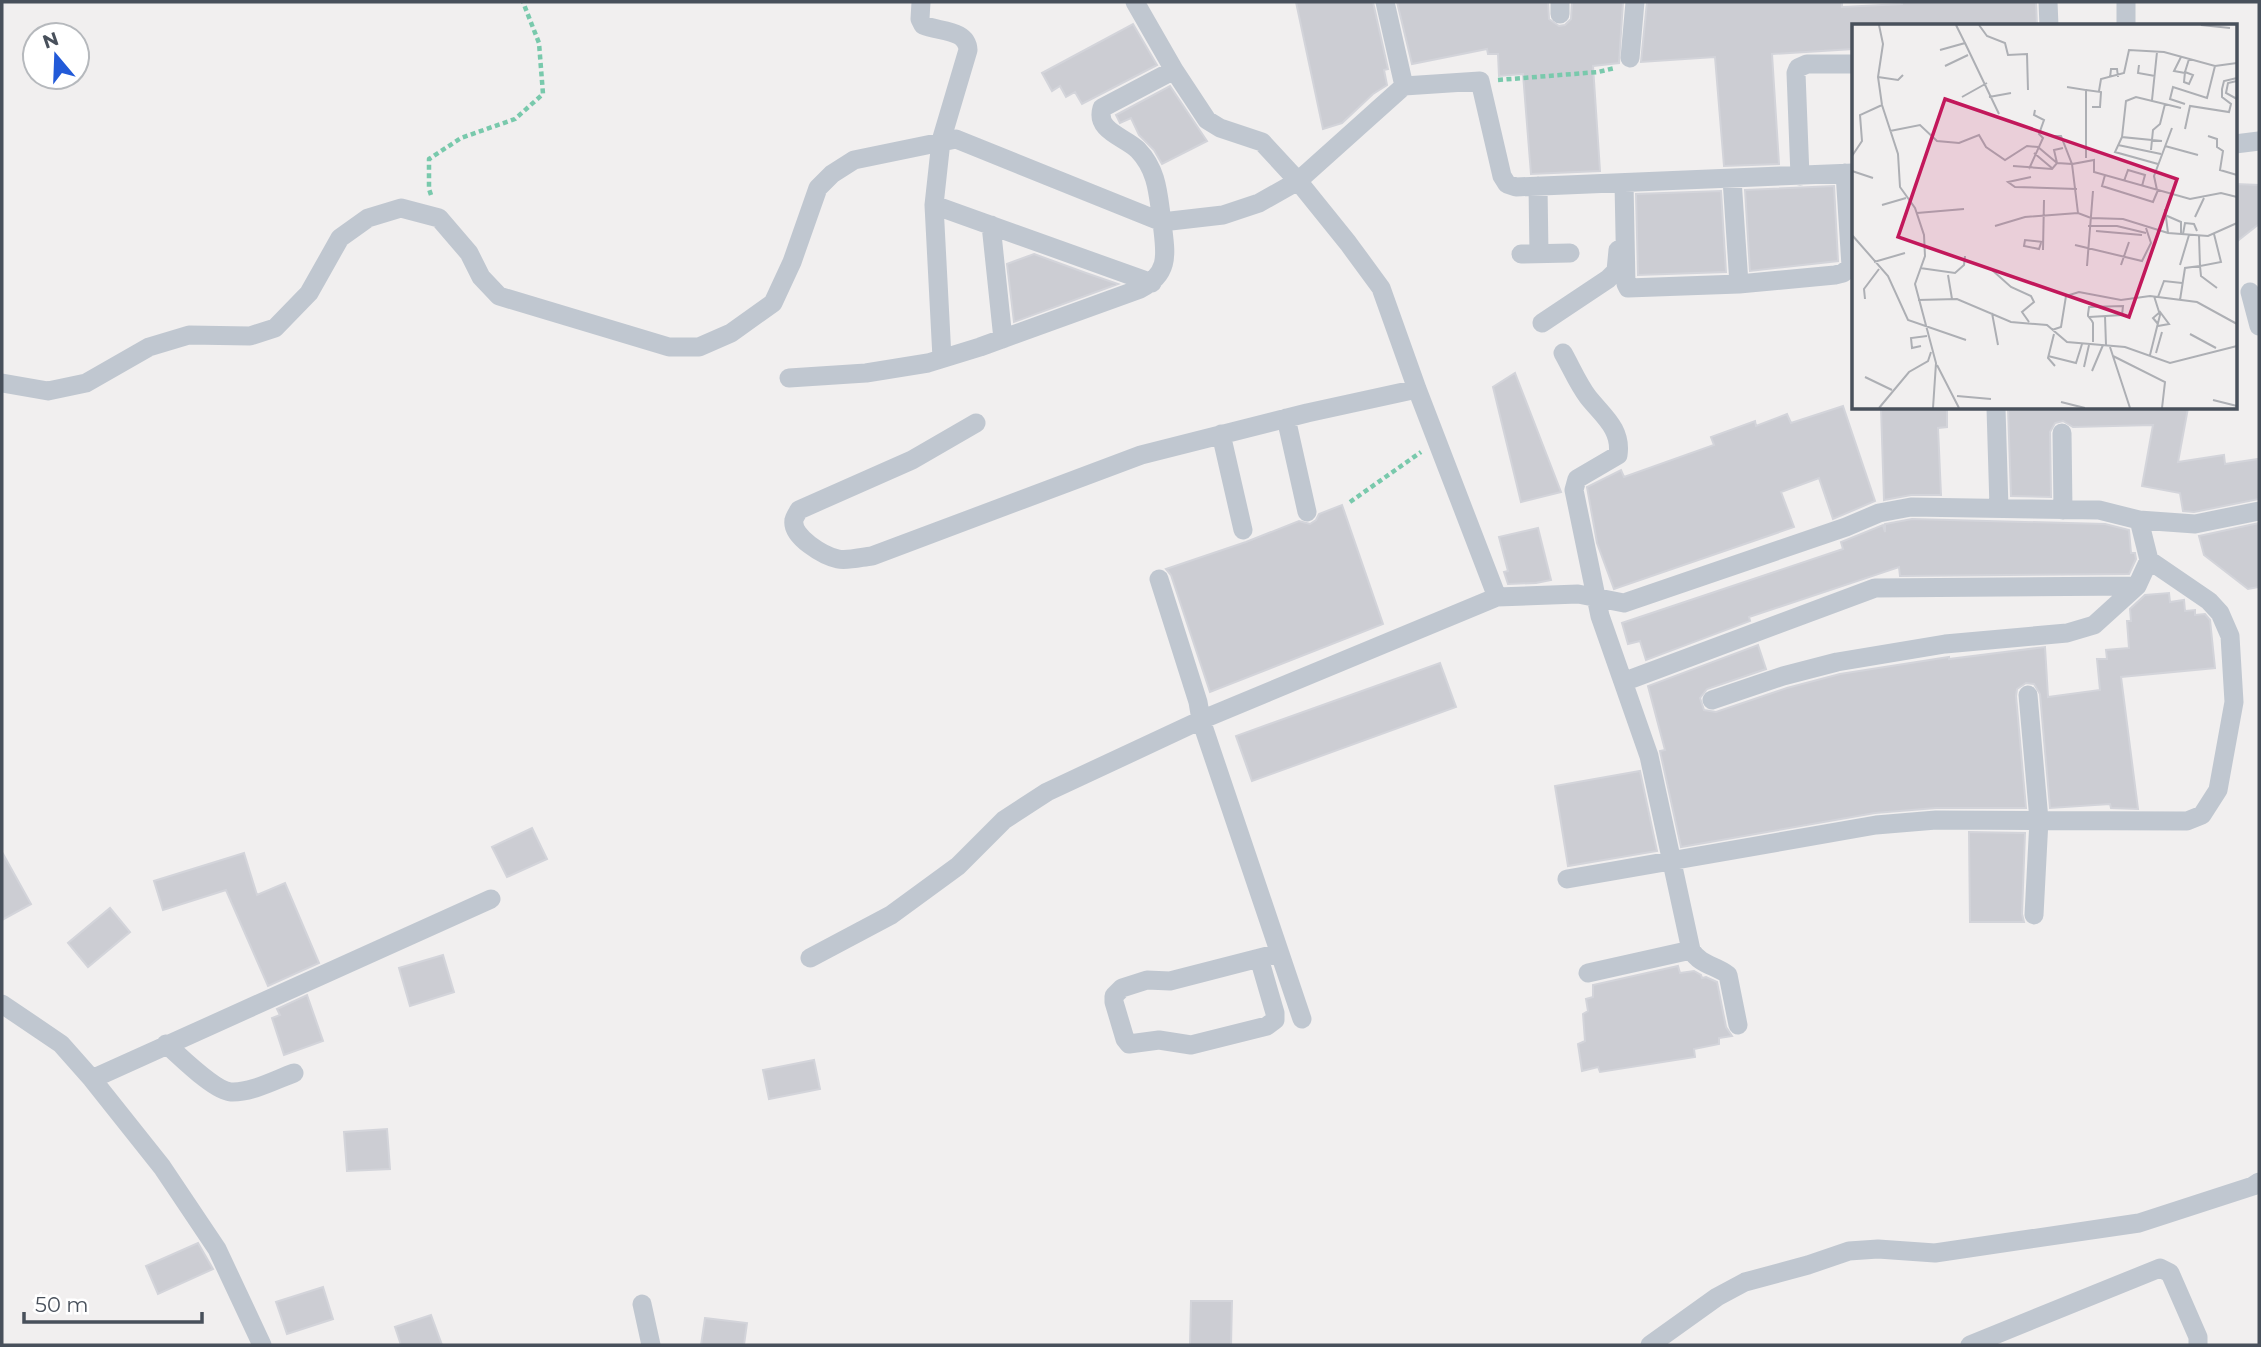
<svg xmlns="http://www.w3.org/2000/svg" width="2261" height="1347" font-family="Montserrat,sans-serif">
<rect width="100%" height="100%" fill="#f1efef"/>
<!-- building -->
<path fill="#cccdd3" stroke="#d3d4da" stroke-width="2" d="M 1296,2 L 1373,2 L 1388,69 L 1384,70 L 1387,85 L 1373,94 L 1342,123 L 1323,129 Z
M 1397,2 L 1548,2 L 1549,19 L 1559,26 L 1565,25 L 1571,19 L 1572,2 L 1623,2 L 1619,63 L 1593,66 L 1600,171 L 1531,174 L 1523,74 L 1499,76 L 1498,54 L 1488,54 L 1487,49 L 1412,64 Z
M 1647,2 L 1842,2 L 1842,7 L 1902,4 L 1902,2 L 2036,2 L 2037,26 L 1853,26 L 1853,49 L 1772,54 L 1779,164 L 1724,166 L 1715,57 L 1641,62 Z
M 1133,24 L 1157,65 L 1082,104 L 1075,92 L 1066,97 L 1060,86 L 1052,91 L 1042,73 Z
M 1170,86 L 1207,141 L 1162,164 L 1154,150 L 1139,135 L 1131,118 L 1120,123 L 1116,115 Z
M 2235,184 L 2259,185 L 2259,224 L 2235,243 Z
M 1834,186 L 1838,261 L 1750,271 L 1745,190 Z
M 1721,191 L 1726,272 L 1638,275 L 1636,194 Z
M 1034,254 L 1086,273 L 1118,284 L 1014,322 L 1007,264 Z
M 1515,373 L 1561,492 L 1521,502 L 1493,387 Z
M 1843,406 L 1875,501 L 1833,519 L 1819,478 L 1781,492 L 1794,527 L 1614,589 L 1597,543 L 1587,487 L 1621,470 L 1624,477 L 1714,445 L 1711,437 L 1755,421 L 1756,426 L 1787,414 L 1791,423 Z
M 1881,408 L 1947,408 L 1947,427 L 1938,428 L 1941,495 L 1911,495 L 1884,500 Z
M 2008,408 L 2188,408 L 2178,462 L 2224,455 L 2225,464 L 2258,459 L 2259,499 L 2194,512 L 2183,511 L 2180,493 L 2142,486 L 2153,425 L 2073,427 L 2063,421 L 2055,423 L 2050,432 L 2051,497 L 2011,496 Z
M 1342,505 L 1383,624 L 1210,692 L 1171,575 L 1166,569 L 1246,542 L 1299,521 L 1310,524 L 1316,520 L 1319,514 Z
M 1912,519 L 2105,524 L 2129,530 L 2131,553 L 2135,553 L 2136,559 L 2129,574 L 1900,576 L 1899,567 L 1749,617 L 1750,621 L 1646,660 L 1640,641 L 1628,644 L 1622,623 L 1843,549 L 1841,542 L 1883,525 L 1885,532 L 1885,524 Z
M 2259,523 L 2259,587 L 2248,589 L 2204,555 L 2199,536 Z
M 1538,528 L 1551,580 L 1536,583 L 1508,584 L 1504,572 L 1508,571 L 1499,537 Z
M 2169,593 L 2170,602 L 2184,600 L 2185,611 L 2195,610 L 2195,615 L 2205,614 L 2210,620 L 2215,668 L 2121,677 L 2138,809 L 2111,808 L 2110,804 L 2050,808 L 2040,694 L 2034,684 L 2026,683 L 2017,689 L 2016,696 L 2026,808 L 1936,808 L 1875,813 L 1681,847 L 1660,751 L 1665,750 L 1648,686 L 1758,645 L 1766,669 L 1707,689 L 1700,698 L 1704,710 L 1716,712 L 1787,688 L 1840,674 L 1949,657 L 1949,659 L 2045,647 L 2048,697 L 2100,690 L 2097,659 L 2107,659 L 2106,650 L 2129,648 L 2127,621 L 2131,621 L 2130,609 L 2145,595 Z
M 1440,663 L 1456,707 L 1252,781 L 1236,736 Z
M 1640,771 L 1657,851 L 1568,866 L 1555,786 Z
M 532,828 L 547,859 L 507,877 L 492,847 Z
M 1969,832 L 2025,833 L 2022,914 L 2024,922 L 1970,922 Z
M 2,852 L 31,904 L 2,920 Z
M 244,853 L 257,895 L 285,883 L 319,963 L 268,986 L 226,890 L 163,910 L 154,881 Z
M 110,908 L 130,932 L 88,967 L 68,943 Z
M 443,955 L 454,992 L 410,1006 L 399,968 Z
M 1678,966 L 1680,973 L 1694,971 L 1701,975 L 1702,978 L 1706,977 L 1717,982 L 1726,1027 L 1732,1036 L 1719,1038 L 1719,1044 L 1694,1049 L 1695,1057 L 1600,1072 L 1598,1067 L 1582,1071 L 1578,1044 L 1585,1041 L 1583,1014 L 1588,1011 L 1586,999 L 1593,997 L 1593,985 Z
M 307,995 L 323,1041 L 284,1055 L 272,1018 L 280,1015 L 277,1009 Z
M 814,1060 L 820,1089 L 769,1099 L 763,1070 Z
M 387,1129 L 390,1169 L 347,1171 L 344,1132 Z
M 198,1243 L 213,1269 L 158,1294 L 146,1266 Z
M 323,1287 L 333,1319 L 287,1334 L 276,1302 Z
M 1191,1301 L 1232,1301 L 1231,1345 L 1190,1345 Z
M 431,1315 L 442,1345 L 401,1345 L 395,1327 Z
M 705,1318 L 747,1323 L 744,1345 L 701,1345 Z"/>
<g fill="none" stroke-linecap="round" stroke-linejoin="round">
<!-- path -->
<path stroke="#79c9ac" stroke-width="4.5" stroke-dasharray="5 3.5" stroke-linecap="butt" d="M 1498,80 L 1598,72 L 1615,68
M 431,195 L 429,189 L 429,159 L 461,138 L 515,119 L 543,94 L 539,43 L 523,2
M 1350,502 L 1421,452"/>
<!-- street -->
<path stroke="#c0c7d0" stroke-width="19" d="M 921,2 L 920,19 L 923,25 C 939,32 967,29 968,50 L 941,141 L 934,205 L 942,358
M 1135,2 L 1174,70 L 1207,120 L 1220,128 L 1262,142 L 1298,181 L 1404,86 L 1480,81 L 1502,176 L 1507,184 L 1516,187 L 1853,173
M 1385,2 L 1404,86
M 1560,2 L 1560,14
M 2048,2 L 2049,26
M 2126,26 L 2126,2
M 1630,58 L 1635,2
M 2235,144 L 2259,141
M 1845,173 L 1851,266
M 1800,176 L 1796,73 L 1798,68 L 1807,64 L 1853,64
M 1732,179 L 1739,284
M 1624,183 L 1626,284 L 1628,288 L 1739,284 L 1835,275 L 1843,273 L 1853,265
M 1538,186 L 1539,254
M 934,205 L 1152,283
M 991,225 L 1003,339
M 1521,254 L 1570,253
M 2250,292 L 2259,326
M 1542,323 L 1608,279 L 1616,271 L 1618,250
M 1563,353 C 1571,367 1578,384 1588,397 C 1603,416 1622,429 1618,455 L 1577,479 L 1574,490 L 1600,616 L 1649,756 L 1691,950 C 1701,966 1716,965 1728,975 L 1738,1025
M 789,378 L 866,373 L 928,363 L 980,347 L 1140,289 C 1172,273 1165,251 1162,222 L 1223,215 L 1259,203 L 1298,181 L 1348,243 L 1381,288 L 1417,389 L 1497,597
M 2,383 L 48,391 L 86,383 L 149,347 L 189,335 L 250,336 L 275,328 L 309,293 L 340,238 L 368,218 L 401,208 L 439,218 L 469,253 L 481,277 L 499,296 L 669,347 L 699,347 L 731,333 L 773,303 L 792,262 L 818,188 L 832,174 L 854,160 L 956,139 L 1162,222 C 1158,195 1158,171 1138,150 C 1125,137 1095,131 1102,108 L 1174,70
M 1996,408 L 1999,508
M 1286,418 L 1307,512
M 976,423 L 912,460 L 799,510 C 798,512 794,518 794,520 C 791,537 824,556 838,559 C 848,561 862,557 872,556 L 1141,455 L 1307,413 L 1417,389
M 2062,433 L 2063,510
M 1221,434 L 1243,530
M 1159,579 L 1198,702 L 1201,720 L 1302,1019
M 1623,682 L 1875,588 L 2137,586 L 2149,560
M 2028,695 L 2039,820 L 2034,915
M 1712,700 L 1783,676 L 1837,662 L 1945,644 L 2067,633 L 2094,625 L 2137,586
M 1567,879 L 1876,825 L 1936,820 L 2187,821 L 2202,815 L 2218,790 L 2234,702 L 2230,636 L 2220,613 L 2209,601 L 2149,560 L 2139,520
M 810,958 L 891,915 L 958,866 L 1004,820 L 1047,792 L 1201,720 L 1497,597 L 1578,594 L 1624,603 L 1846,527 L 1879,513 L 1911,507 L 2099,510 L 2139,520 L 2195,524 L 2259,511
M 1259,958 L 1275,1013 L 1275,1020 L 1267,1026 L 1191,1045 L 1159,1040 L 1129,1044 L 1125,1039 L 1114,1002 L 1114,996 L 1122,988 L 1147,980 L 1170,981 L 1279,953
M 1588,973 L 1691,950
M 2,1004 L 61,1044 L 92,1079 L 162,1167 L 217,1249 L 262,1345
M 166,1044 C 180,1056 214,1091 231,1092 C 251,1093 275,1080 294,1073
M 92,1079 L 491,899
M 642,1304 L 651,1345
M 1650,1345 L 1717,1297 L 1745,1282 L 1808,1265 L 1849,1251 L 1878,1249 L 1935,1253 L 2139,1223 L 2253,1186 L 2259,1182
M 1970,1345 L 2160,1268 L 2170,1273 L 2198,1337 L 2198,1345"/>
</g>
<!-- overview -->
<g transform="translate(1852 24)">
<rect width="385" height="385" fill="#f1efef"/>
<path fill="none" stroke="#adafb4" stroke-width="2" d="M 27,1 L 31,20 L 26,53 L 30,81 L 46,130 L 48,163 L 63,184 L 72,211 L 73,232 L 63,260 L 84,339 L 81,384M 127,1 L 135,12 L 153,19 L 156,31 L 175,30 L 176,66M 349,1 L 378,4M 113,19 L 147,90M 88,26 L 113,19 L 104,1M 329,33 L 322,47 L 333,49M 287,41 L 286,49 L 303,52M 93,42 L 116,31M 333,48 L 341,51 L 337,60 L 332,58 L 333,48 L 337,35M 26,53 L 46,56 L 51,51M 258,54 L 259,45 L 265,45 L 266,53M 385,57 L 376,59 L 374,69 L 385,75M 215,63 L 234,66 L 234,134M 234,66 L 249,68 L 248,83 L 240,83M 247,67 L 249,55 L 272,49 L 277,26 L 312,28 L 363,42 L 385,39M 110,73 L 135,59M 137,73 L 159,69M 300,76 L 305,28M 333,80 L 318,75 L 321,63 L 355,74 L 363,42M 333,105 L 338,82 L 377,88 L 379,80 L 370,73 L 370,65 L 372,57 L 385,54M 38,107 L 68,101 L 85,117 L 107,119 L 127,111 L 134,123 L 153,136 L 175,122 L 186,123 L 205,139M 200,112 L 209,112 L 220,140 L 242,136 L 242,148 L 338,175 L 369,169 L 385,173M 356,112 L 365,115 L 365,123 L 371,127 L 368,146 L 385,151M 270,113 L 263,128 L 306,140M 310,117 L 270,113 L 274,77 L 284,73 L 329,84M 266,121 L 309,130M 313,122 L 346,131M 299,126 L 301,106 L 308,100 L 313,80M 182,129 L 201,145M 0,132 L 10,117 L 8,91 L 30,81M 205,139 L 202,126 L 211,124M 161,142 L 200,145 L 205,139 L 220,140 L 226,189M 177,145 L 191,114 L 187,110 L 192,96 L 182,91 L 183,86M 0,147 L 21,154M 253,151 L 250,162 L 301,178 L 306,166M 179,153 L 156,158 L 163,163 L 225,165M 272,157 L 276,146 L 293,151 L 290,162M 305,166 L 302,152 L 320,104M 30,181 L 54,174M 313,185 L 316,209M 65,189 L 112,185M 313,191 L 329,198 L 329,210M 343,193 L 352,174M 143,202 L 173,193 L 226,189 L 239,194 L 271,195 L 316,209 L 356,212 L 385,199M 236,202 L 265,202 L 294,209M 244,207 L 290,211M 331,210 L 333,199 L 342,200 L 345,207M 362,210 L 369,238 L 348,242 L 349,252 L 365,264M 0,211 L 36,252 L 56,296 L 114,316M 189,219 L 187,225 L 172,222 L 173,216 L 191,218M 223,221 L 290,237 L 299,219 L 294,204M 191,226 L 192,176M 22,238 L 53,229M 269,241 L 277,218M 328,241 L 337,211M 235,242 L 241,167M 68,244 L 103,249 L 112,241 L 113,232M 140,246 L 159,263 L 179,272 L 182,278 L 170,288 L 177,298M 96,251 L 100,275M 306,273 L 312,257 L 330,259M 13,275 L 12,265 L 27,245M 66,276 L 105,275 L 159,298 L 195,301 L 215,318 L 273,323 L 318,339 L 385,322M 328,276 L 333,244 L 348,242 L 347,212M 140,289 L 146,321M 253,292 L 254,321M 237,293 L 270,291 L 271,282 L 237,283 L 236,290 L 236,292 L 240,297 L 241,299 L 241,318M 306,302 L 317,300 L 308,288 L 301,294 L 306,300M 200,306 L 209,303 L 214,272 L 227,268 L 269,276 L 298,272 L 345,278 L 385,300M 202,310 L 196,334 L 203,342M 338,310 L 364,324M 69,322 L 60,324 L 59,314 L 75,312M 258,323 L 278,384M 304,329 L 310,308M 298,331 L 308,291 L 302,272M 196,332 L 224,339 L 230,320M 261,332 L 313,358 L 310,384M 85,341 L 107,384M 232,343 L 237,321M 240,347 L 251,321M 13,353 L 40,366M 105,372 L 139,375M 361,376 L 385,382M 209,378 L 233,384M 27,384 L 57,348 L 76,337 L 79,328"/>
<path fill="#c2185b" fill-opacity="0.15" stroke="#c2185b" stroke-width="3.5" d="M 93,75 L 325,155 L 277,293 L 46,213 Z"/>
<rect width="385" height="385" fill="none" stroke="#48505b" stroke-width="3.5"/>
</g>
<!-- border -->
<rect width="2261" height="1347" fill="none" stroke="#48505b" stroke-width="7"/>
<!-- north arrow -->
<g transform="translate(56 56) rotate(341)"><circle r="33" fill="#ffffff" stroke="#b6b9bd" stroke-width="2"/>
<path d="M0-5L12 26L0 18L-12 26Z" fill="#225ad8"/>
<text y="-10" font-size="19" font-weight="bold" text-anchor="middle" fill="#48505b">N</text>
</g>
<!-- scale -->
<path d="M24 1312v10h178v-10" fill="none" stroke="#48505b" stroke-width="3.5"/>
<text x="35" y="1312" font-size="21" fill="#48505b" stroke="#ffffff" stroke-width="5" paint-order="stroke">50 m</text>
</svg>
